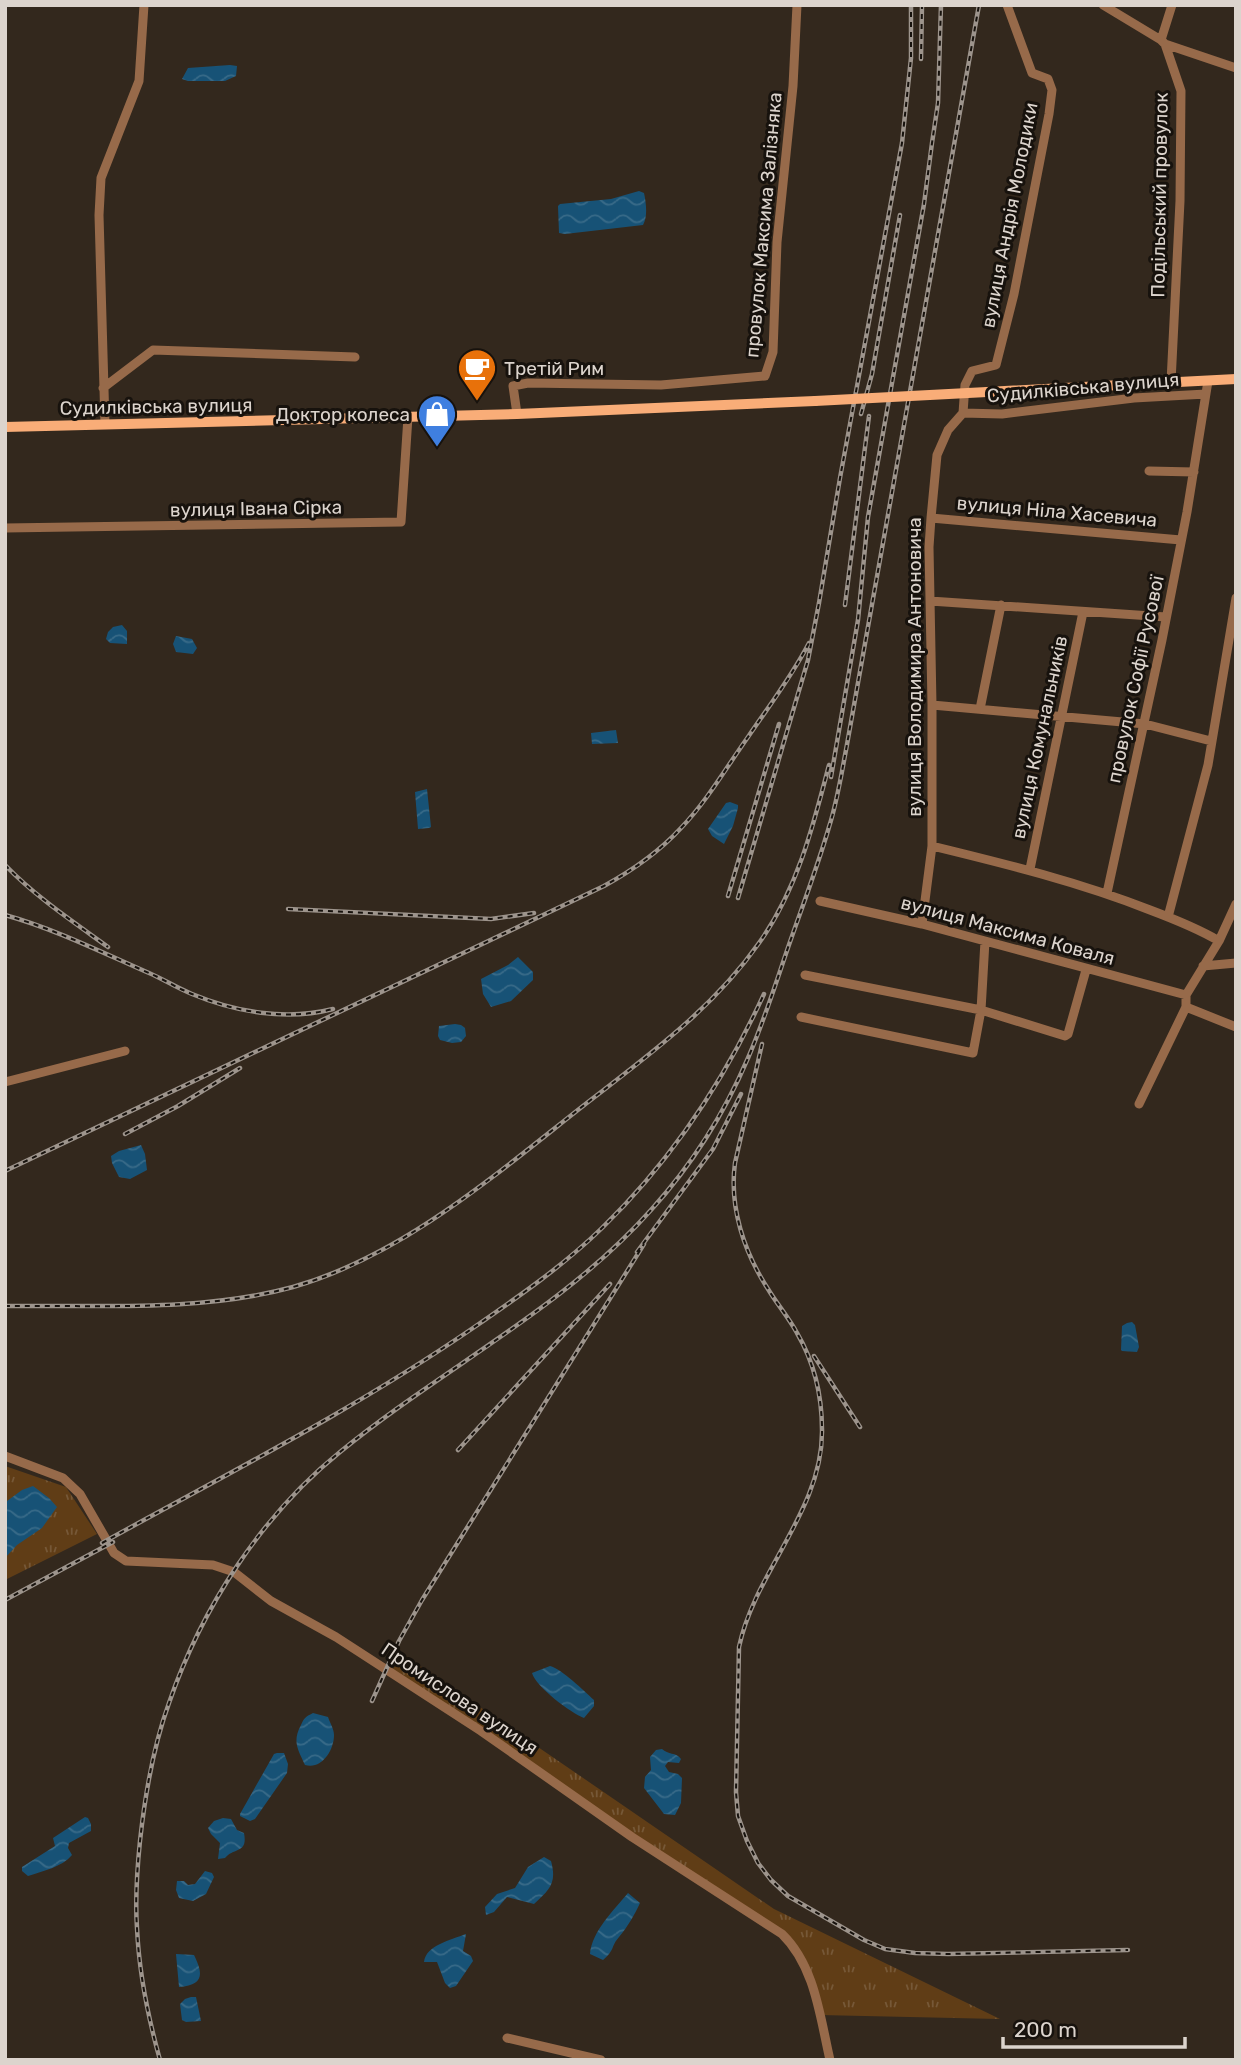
<svg xmlns="http://www.w3.org/2000/svg" width="1241" height="2065" font-family="Rubik,sans-serif">
<defs>
<pattern id="grass-tufts" width="24" height="20" patternUnits="userSpaceOnUse" patternTransform="scale(1.75)"><rect width="24" height="20" fill="#603d16"/><path d="M3 7l-1-3M5 7V3M7 7l1-3M15 17l-1-3M17 17v-4M19 17l1-3" fill="none" stroke="#765837"/></pattern>
<pattern id="water-waves" width="16" height="10" patternUnits="userSpaceOnUse" patternTransform="scale(1.75)"><rect width="16" height="10" fill="#175276"/><path d="M0 5q4-4 8 0t8 0" fill="none" stroke="#386a88"/></pattern>
</defs>
<rect width="100%" height="100%" fill="#33281d"/>
<!-- grass -->
<path fill="url(#grass-tufts)" d="M 5,1466 L 66,1487 L 97,1534 L 5,1580 Z
M 404,1655 L 774,1909 L 1000,2019 L 820,2015 L 792,1944 L 392,1670 Z"/>
<!-- water -->
<path fill="url(#water-waves)" d="M 230,65 L 237,66 L 236,76 L 225,81 L 188,81 L 182,79 L 188,68 Z
M 639,191 L 644,193 C 646,202 648,217 643,225 L 565,234 L 559,233 L 558,206 L 560,204 L 611,199 Z
M 122,625 L 127,631 L 127,644 L 110,643 L 106,639 L 108,632 L 113,627 Z
M 176,636 L 192,639 L 197,648 L 193,654 L 176,652 L 173,644 Z
M 616,730 L 618,743 L 592,744 L 591,733 Z
M 427,789 L 431,827 L 429,828 L 418,829 L 415,792 Z
M 730,802 L 738,805 L 738,808 L 733,826 L 724,844 L 712,836 L 708,829 L 726,803 Z
M 518,957 L 533,972 L 533,980 L 511,1001 L 491,1007 L 483,994 L 481,979 L 508,965 Z
M 455,1024 L 461,1025 L 465,1028 L 466,1036 L 461,1042 L 452,1043 L 440,1040 L 438,1036 L 439,1026 Z
M 141,1145 L 145,1154 L 147,1170 L 130,1179 L 119,1177 L 112,1163 L 111,1156 L 119,1151 Z
M 1127,1323 L 1132,1322 L 1135,1325 L 1139,1347 L 1137,1352 L 1122,1351 L 1121,1350 L 1122,1326 Z
M 33,1486 L 49,1498 L 57,1507 L 42,1528 L 17,1545 L 5,1558 L 5,1497 L 7,1501 L 22,1490 Z
M 550,1666 C 562,1669 584,1691 594,1700 L 594,1706 L 584,1718 C 571,1713 536,1687 532,1673 Z
M 313,1713 L 328,1717 C 330,1723 334,1729 334,1735 C 334,1751 321,1770 305,1765 C 298,1749 292,1742 301,1725 C 304,1718 305,1717 313,1713 Z
M 662,1749 C 668,1755 676,1752 681,1759 L 679,1763 L 668,1762 L 665,1766 L 669,1772 L 678,1774 L 682,1778 L 681,1803 L 675,1815 L 664,1814 L 644,1788 L 645,1777 L 651,1770 L 650,1757 L 656,1750 Z
M 277,1753 L 284,1753 L 288,1764 L 287,1773 L 255,1819 L 250,1821 L 240,1816 L 240,1814 L 274,1754 Z
M 85,1817 L 88,1818 L 91,1824 L 91,1831 L 69,1843 L 68,1848 L 72,1855 C 62,1867 43,1871 28,1876 L 22,1871 L 22,1867 L 55,1846 L 53,1838 Z
M 223,1818 L 231,1819 L 237,1830 L 244,1833 C 248,1854 234,1847 225,1858 L 218,1859 L 220,1843 L 211,1834 L 208,1828 L 214,1821 Z
M 544,1857 L 551,1861 C 557,1883 550,1889 534,1904 L 507,1897 L 494,1912 L 486,1915 L 485,1907 L 497,1894 L 515,1888 L 528,1867 Z
M 205,1871 L 212,1873 L 214,1877 L 206,1894 L 193,1901 L 179,1898 L 176,1890 L 177,1881 L 184,1881 L 188,1885 L 195,1884 Z
M 628,1893 L 640,1903 C 634,1916 628,1926 619,1937 C 611,1946 615,1950 603,1960 L 590,1954 C 592,1931 614,1910 628,1893 Z
M 466,1934 L 463,1951 L 471,1956 L 473,1961 L 456,1986 L 450,1988 L 445,1983 L 437,1962 L 424,1962 C 426,1945 451,1940 466,1934 Z
M 176,1954 L 194,1955 C 204,1975 203,1985 179,1987 Z
M 191,1997 L 196,1997 L 201,2021 L 186,2022 L 182,2020 L 180,2004 L 185,1999 Z"/>
<g fill="none" stroke-linecap="round" stroke-linejoin="round">
<!-- minor -->
<path stroke="#976a4a" stroke-width="9" d="M 1103,5 L 1161,40 L 1165,44 L 1181,91 L 1180,201 L 1171,382
M 1161,40 L 1172,5
M 1165,44 L 1236,68
M 103,388 L 153,350 L 355,357
M 963,413 L 965,385 L 972,371 L 996,365 L 1014,294 L 1049,114 L 1052,90 L 1048,79 L 1032,73 L 1007,5
M 963,413 L 1002,414 L 1134,398 L 1206,394
M 517,414 L 513,386 L 528,383 L 661,385 L 765,376 L 773,352 L 777,242 L 793,86 L 797,5
M 105,424 L 99,215 L 101,178 L 139,81 L 144,5
M 1149,471 L 1194,472
M 931,518 L 1181,540
M 5,528 L 401,522 L 408,417
M 930,601 L 1166,617
M 932,705 L 1145,724 L 1211,741
M 980,709 L 1001,605
M 932,846 C 1006,864 1079,882 1150,910 C 1174,919 1197,928 1219,941
M 1030,869 L 1083,612
M 1107,893 L 1162,640 L 1187,512 L 1208,381
M 820,901 L 922,924 L 1186,995
M 1168,917 L 1208,765 L 1236,598
M 922,924 L 932,846 L 932,705 L 929,547 L 931,518 L 937,455 L 948,430 L 963,413
M 1203,966 L 1236,963
M 805,975 L 981,1010 L 1065,1036 L 1068,1034 L 1086,970
M 1186,1007 L 1236,1027
M 801,1017 L 973,1053 L 981,1010 L 985,941
M 5,1082 L 125,1051
M 1139,1104 L 1186,1007 L 1186,995 L 1219,941 L 1236,904
M 5,1456 L 63,1478 L 80,1494 L 114,1553 L 126,1561 L 213,1565 L 234,1572 L 271,1601 L 336,1637 L 481,1731 L 632,1837 L 782,1934 C 815,1966 820,2017 830,2060
M 507,2038 L 601,2060"/>
<!-- major -->
<path stroke="#f9ad78" stroke-width="10" d="M 987,392 L 1236,379
M 5,427 L 517,414 L 815,401"/>
<!-- rail casing -->
<g stroke="#9d948c" stroke-width="4.5">
<path id="rail" d="M 921,59 L 922,5
M 861,414 L 872,374 L 900,215
M 845,605 L 869,416
M 831,777 L 858,620 L 868,517 L 924,204 L 932,143 L 938,103 L 941,5
M 5,865 C 36,897 72,921 108,947
M 728,896 L 779,724
M 738,898 L 808,660 L 819,603 L 840,478 L 902,143 L 911,58 L 911,5
M 288,909 L 491,919 L 534,913
M 5,915 C 55,929 101,952 149,973 C 163,979 177,988 192,994 C 235,1012 286,1021 333,1009
M 762,1044 L 735,1163 C 729,1207 744,1252 768,1289 C 777,1304 789,1318 797,1333 C 814,1362 822,1397 822,1430 C 823,1510 755,1571 739,1647 L 736,1792 L 738,1816 L 747,1841 L 758,1863 L 771,1880 L 788,1896 L 864,1940 L 885,1949 L 915,1953 L 948,1954 L 1128,1950
M 125,1134 L 178,1106 L 240,1068
M 5,1171 L 604,886 C 633,870 659,852 681,828 C 707,801 726,768 748,737 C 769,706 792,676 809,643
M 637,1252 L 713,1149 L 741,1094
M 5,1306 C 100,1305 202,1312 293,1287 C 402,1256 495,1175 583,1106 C 646,1057 712,1010 759,943 C 797,890 813,827 829,765
M 814,1356 L 860,1427
M 458,1450 L 610,1284
M 102,1543 C 227,1474 355,1409 473,1328 C 518,1297 563,1266 602,1228 C 671,1161 724,1081 764,994
M 5,1600 L 113,1542
M 372,1701 L 399,1641 L 422,1600 L 644,1244
M 160,2060 C 148,2017 139,1973 137,1928 C 135,1899 137,1870 140,1841 C 145,1795 153,1747 169,1703 C 202,1607 262,1515 340,1452 C 441,1369 563,1309 651,1210 C 691,1166 725,1112 748,1058 C 765,1019 777,979 791,939 C 804,902 818,865 829,827 C 837,802 841,776 846,750 L 979,5"/>
</g>
<!-- rail -->
<use href="#rail" stroke="#17120d" stroke-width="2" stroke-dasharray="5" stroke-linecap="butt"/>
<!-- major-bridge -->
<path stroke="#f9ad78" stroke-width="10" d="M 815,401 L 987,392"/>
</g>
<!-- icons -->
<defs>
<g id="cafe-pin" transform="scale(2.0125)"><path d="M0 17L-7.5 6A9.5 9.5 0 1 1 7.5 6Z" fill="#e8710a" stroke="#17120d"/><path d="M-5.5-4.5H6V0H3Q3 3.5 0 3.5H-2.5Q-5.5 3.5-5.5 0ZM3-3.2v2h1.7v-2ZM-6 4.5H4V6H-6Z" fill="#fff"/></g>
<g id="shop-pin" transform="scale(2.0125)"><path d="M0 17L-7.5 6A9.5 9.5 0 1 1 7.5 6Z" fill="#3f7fe0" stroke="#17120d"/><path d="M-5-2.5h2.3a2.7 3.5 0 0 1 5.4 0H5L5.5 6h-11ZM-1.5-2.5h3a1.5 2.3 0 0 0-3 0Z" fill="#fff"/></g>
</defs>
<g fill-rule="evenodd">
<use href="#cafe-pin" x="477" y="368"/>
<use href="#shop-pin" x="437" y="414"/>
</g>
<g text-anchor="middle" stroke-width="6" stroke-linejoin="round" paint-order="stroke">
<!-- street labels -->
<g font-size="19" fill="#dcd4cd" stroke="#17120d">
<text transform="translate(1159 195) rotate(-89)" y="7">Подільський провулок</text>
<text transform="translate(1009 215) rotate(-79)" y="7">вулиця Андрія Молодики</text>
<text transform="translate(763 225) rotate(-85)" y="7">провулок Максима Залізняка</text>
<text transform="translate(1083 387) rotate(-5)" y="7">Судилківська вулиця</text>
<text transform="translate(156 406) rotate(-1)" y="7">Судилківська вулиця</text>
<text transform="translate(256 508) rotate(-1)" y="7">вулиця Івана Сірка</text>
<text transform="translate(1057 511) rotate(5)" y="7">вулиця Ніла Хасевича</text>
<text transform="translate(914 667) rotate(-90)" y="7">вулиця Володимира Антоновича</text>
<text transform="translate(1135 679) rotate(-78)" y="7">провулок Софії Русової</text>
<text transform="translate(1039 737) rotate(-78)" y="7">вулиця Комунальників</text>
<text transform="translate(1008 930) rotate(15)" y="7">вулиця Максима Коваля</text>
<text transform="translate(460 1698) rotate(34)" y="7">Промислова вулиця</text>
</g>
<!-- poi labels -->
<g font-size="19" fill="#dcd4cd" stroke="#17120d" text-anchor="start">
<text x="504" y="375">Третій Рим</text>
<text x="410" y="421" text-anchor="end">Доктор колеса</text>
</g>
</g>
<!-- border -->
<rect width="1241" height="2065" fill="none" stroke="#dcd4cd" stroke-width="14"/>
<!-- scale -->
<path d="M1003 2037v10h182v-10" fill="none" stroke="#dcd4cd" stroke-width="3.5"/>
<text x="1014" y="2037" font-size="21" fill="#dcd4cd" stroke="#17120d" stroke-width="5" paint-order="stroke">200 m</text>
</svg>
